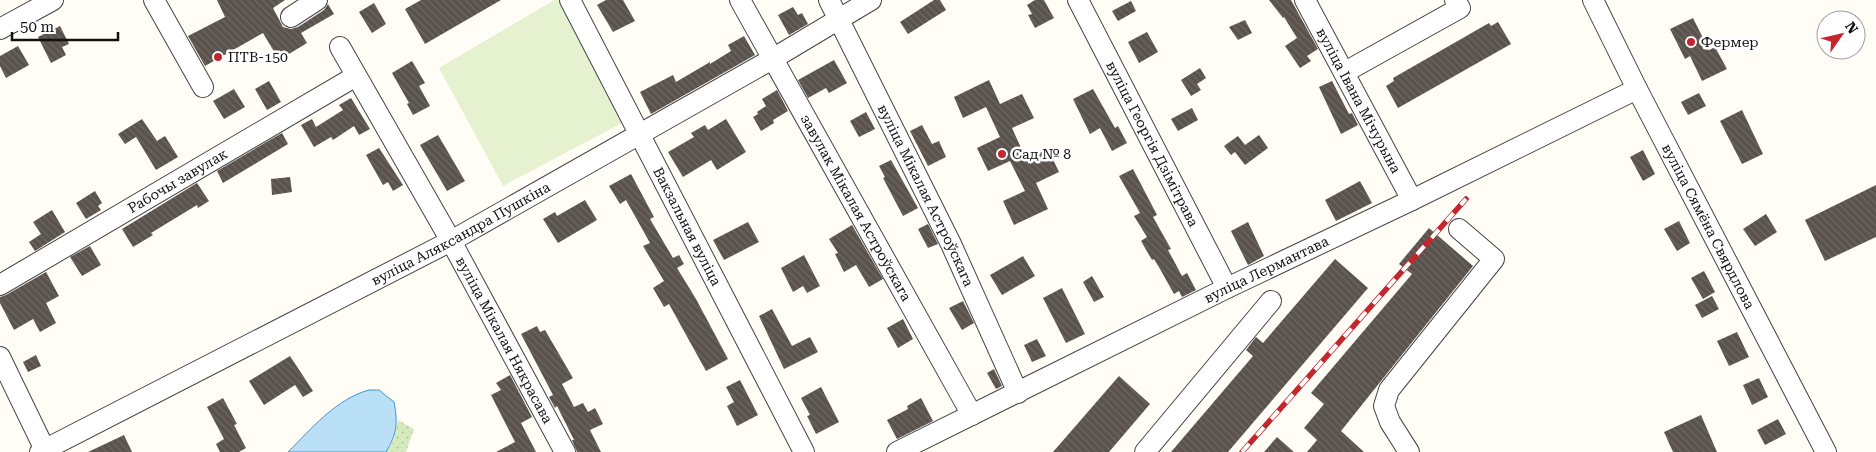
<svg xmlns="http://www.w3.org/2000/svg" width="1876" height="452" font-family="'Roboto Serif',serif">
<defs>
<pattern id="grass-dots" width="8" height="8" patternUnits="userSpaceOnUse" patternTransform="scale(1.25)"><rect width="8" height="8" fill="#d5ebbd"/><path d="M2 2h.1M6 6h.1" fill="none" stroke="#b6c8a1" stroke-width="1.8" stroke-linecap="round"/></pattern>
<pattern id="building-back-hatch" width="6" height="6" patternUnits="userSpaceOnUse" patternTransform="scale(1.25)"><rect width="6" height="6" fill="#5a524d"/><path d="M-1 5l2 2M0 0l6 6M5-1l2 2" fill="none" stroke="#6d6662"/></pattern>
</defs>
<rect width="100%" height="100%" fill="#fffdf5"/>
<!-- grass -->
<path fill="url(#grass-dots)" d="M 398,420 L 414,429 L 406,452 L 386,452 L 394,440 Z"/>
<!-- pitch -->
<path fill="#e6f2cf" d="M 554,0 L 558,0 L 624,122 L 503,186 L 439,68 Z"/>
<!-- water -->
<path fill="#b9e0f7" stroke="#3f96cf" d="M 369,390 L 379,390 L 394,402 C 398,423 397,434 386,452 L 288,452 C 311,429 336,399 369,390 Z"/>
<!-- building -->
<path fill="url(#building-back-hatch)" d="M 217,0 L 285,0 L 273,8 L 283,27 L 291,29 L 298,27 L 324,10 L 328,4 L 334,14 L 301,33 L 307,43 L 279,60 L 263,33 L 205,66 L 188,36 L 225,17 Z
M 421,0 L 501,0 L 425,44 L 405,9 Z
M 606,0 L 623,0 L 635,21 L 613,32 L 597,5 Z
M 934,0 L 940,0 L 946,10 L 908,34 L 900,22 Z
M 1035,0 L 1044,0 L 1054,18 L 1035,28 L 1028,15 L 1032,14 L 1027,5 Z
M 1269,0 L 1291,0 L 1318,49 L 1307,56 L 1311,61 L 1300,68 L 1285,46 L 1297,38 L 1284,17 L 1283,18 Z
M 1131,1 L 1136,11 L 1118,21 L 1112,11 Z
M 374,3 L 386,24 L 372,33 L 359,12 Z
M 793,7 L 798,15 L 802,13 L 808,24 L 789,35 L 778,15 Z
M 1693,18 L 1709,50 L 1715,47 L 1727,69 L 1702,81 L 1690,56 L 1685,59 L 1670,29 Z
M 1245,20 L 1252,33 L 1238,40 L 1229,27 Z
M 1498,22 L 1511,44 L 1398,108 L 1386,86 L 1394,81 L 1393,78 L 1489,23 L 1491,26 Z
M 60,26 L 69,44 L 62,47 L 66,55 L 51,63 L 38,37 Z
M 1147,32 L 1158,52 L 1139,63 L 1128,42 Z
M 744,36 L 755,55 L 651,114 L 640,92 L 673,75 L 676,82 L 710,62 L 710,64 L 731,51 L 728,45 Z
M 18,46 L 29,65 L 6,78 L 0,66 L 0,56 Z
M 834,60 L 847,83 L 829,93 L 826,88 L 808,98 L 798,80 Z
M 412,61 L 425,83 L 419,86 L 430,106 L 413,115 L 407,104 L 409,103 L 392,73 Z
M 1200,68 L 1206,78 L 1197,84 L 1201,90 L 1191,96 L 1181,80 Z
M 989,80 L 1000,104 L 1022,94 L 1034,118 L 1012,128 L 1026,159 L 1048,149 L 1059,172 L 1036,183 L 1048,209 L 1014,225 L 1003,201 L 1025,191 L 1010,161 L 988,171 L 977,148 L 1000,137 L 986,107 L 963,118 L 954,97 Z
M 269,81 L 281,102 L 267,110 L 255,89 Z
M 1332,81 L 1349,114 L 1352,113 L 1358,125 L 1341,134 L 1319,87 Z
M 234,89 L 245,107 L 224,119 L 213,101 Z
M 1093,89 L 1115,128 L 1118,126 L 1127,143 L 1112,151 L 1100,128 L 1090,134 L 1073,99 Z
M 777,90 L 788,111 L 773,120 L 774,123 L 761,131 L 753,117 L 758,114 L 757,112 L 766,106 L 762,99 Z
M 1699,93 L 1706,106 L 1688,115 L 1681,102 Z
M 351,98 L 370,129 L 359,135 L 354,126 L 333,140 L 331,137 L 314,147 L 301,125 L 312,119 L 316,127 L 343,110 L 339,105 Z
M 1192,108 L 1198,120 L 1178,131 L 1171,119 Z
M 1742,110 L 1763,154 L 1742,164 L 1720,121 Z
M 866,112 L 875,129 L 859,137 L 850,121 Z
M 142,119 L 157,141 L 165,136 L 178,157 L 156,170 L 136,137 L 125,144 L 118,134 Z
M 726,119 L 746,152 L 717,170 L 711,160 L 683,177 L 668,152 L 694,137 L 691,133 L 705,125 L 708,130 Z
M 922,125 L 932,144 L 939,141 L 946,157 L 928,166 L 910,131 Z
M 282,133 L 288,144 L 223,183 L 217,171 Z
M 438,135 L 465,181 L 447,191 L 420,145 Z
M 1259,135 L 1268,148 L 1245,165 L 1235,152 L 1231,155 L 1224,146 L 1238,136 L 1245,145 Z
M 379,148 L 403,185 L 393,191 L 388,182 L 383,185 L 366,155 Z
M 1643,150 L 1655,174 L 1643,181 L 1630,157 Z
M 891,160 L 918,208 L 903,216 L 883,178 L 885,177 L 879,166 Z
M 1133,169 L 1157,215 L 1153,217 L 1171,249 L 1168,250 L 1182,276 L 1187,273 L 1196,290 L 1182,297 L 1179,291 L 1174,294 L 1160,269 L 1154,259 L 1152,260 L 1141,241 L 1147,237 L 1134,216 L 1140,213 L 1119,176 Z
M 631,174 L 654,217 L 650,219 L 673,258 L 679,255 L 684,264 L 677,268 L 696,299 L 728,359 L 706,371 L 669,304 L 664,307 L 653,288 L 664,281 L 643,246 L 650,243 L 626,200 L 620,204 L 609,186 Z
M 290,177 L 292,192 L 272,195 L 271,179 Z
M 1360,181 L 1372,203 L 1336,221 L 1325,200 Z
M 197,183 L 209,201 L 198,208 L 197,205 L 151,233 L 153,235 L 133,247 L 122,229 Z
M 1876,185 L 1876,237 L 1825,261 L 1805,220 Z
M 95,191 L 102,203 L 98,206 L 101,210 L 86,219 L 76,203 Z
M 585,200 L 597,220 L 558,243 L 543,219 L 555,212 L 557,216 Z
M 52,210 L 65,232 L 35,251 L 29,242 L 41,234 L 33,222 Z
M 1766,214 L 1777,232 L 1755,246 L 1743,229 Z
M 1679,221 L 1690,243 L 1677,251 L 1664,229 Z
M 748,222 L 759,242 L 724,260 L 713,240 Z
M 1248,222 L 1264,256 L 1248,265 L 1231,231 Z
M 928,224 L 938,244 L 928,248 L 918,229 Z
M 852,225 L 883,279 L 869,287 L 856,265 L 844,272 L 835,254 L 838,253 L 829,239 Z
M 1429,228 L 1473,266 L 1341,431 L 1364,452 L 1307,452 L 1317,440 L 1304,428 L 1324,404 L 1311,393 L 1412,274 L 1399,264 Z
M 90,246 L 101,265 L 82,276 L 70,257 Z
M 804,255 L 820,286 L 807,293 L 803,286 L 793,292 L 781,268 Z
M 1023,256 L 1035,276 L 1002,295 L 990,275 Z
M 1335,259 L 1368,288 L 1228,452 L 1171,452 L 1253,356 L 1246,350 L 1256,337 L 1263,343 Z
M 1704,271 L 1715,292 L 1703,299 L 1691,278 Z
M 46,272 L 59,296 L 46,303 L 56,323 L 40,332 L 33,319 L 14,330 L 0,303 L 0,297 L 6,295 Z
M 1092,276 L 1104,297 L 1094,302 L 1083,282 Z
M 1062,288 L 1085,334 L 1066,343 L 1043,298 Z
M 1712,296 L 1719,309 L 1702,318 L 1695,305 Z
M 963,301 L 974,323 L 962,330 L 949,308 Z
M 772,309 L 792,346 L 810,337 L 818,352 L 784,369 L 759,316 Z
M 903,319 L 913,339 L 898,348 L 887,328 Z
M 537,326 L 540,332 L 545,330 L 573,378 L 562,384 L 574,407 L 583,403 L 588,412 L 595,408 L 603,424 L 590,430 L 601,452 L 577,452 L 572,440 L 574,440 L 557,406 L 555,408 L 549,397 L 553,395 L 521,334 Z
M 1737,332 L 1749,357 L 1729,366 L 1717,341 Z
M 1037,339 L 1046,356 L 1032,362 L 1024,345 Z
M 36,355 L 41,366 L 28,372 L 23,362 Z
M 290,356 L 313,391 L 303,397 L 295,385 L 264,405 L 249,381 Z
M 994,369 L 1002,386 L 996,389 L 987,373 Z
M 510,375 L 532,417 L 521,423 L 536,452 L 496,452 L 515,442 L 491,395 L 501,390 L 496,383 Z
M 1119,376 L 1150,404 L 1109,452 L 1053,452 Z
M 1759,378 L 1768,397 L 1752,405 L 1743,385 Z
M 740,380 L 758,415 L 737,426 L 727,406 L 734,402 L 726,387 Z
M 821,387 L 839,422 L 816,434 L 807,416 L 810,415 L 801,398 Z
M 223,398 L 237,424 L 234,425 L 246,448 L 239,452 L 220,452 L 216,444 L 224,439 L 207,407 Z
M 921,398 L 933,421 L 897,439 L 887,420 L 908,409 L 907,406 Z
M 1701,415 L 1717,452 L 1673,452 L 1664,432 Z
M 1778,419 L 1786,434 L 1765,445 L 1757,430 Z
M 124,435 L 132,452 L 88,452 Z
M 1277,437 L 1294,452 L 1264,452 Z"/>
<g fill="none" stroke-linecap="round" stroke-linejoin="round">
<!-- minor casing -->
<g stroke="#444" stroke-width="22">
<g id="minor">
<path d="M 154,0 L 203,87"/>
<path id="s1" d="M 570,0 L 804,452"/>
<path id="s2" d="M 740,0 L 972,415"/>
<path id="s3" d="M 829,0 L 951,244 L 1018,393"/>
<path id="s4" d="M 1078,0 L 1227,288"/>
<path id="s5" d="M 1305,0 L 1412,200"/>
<path id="s6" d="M 1593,0 L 1637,89 L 1826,452"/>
<path d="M 291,17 L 317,0"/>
<path d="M 0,29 L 53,0"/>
<path id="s7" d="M 340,47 L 451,241 L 565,452"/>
<path d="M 1345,72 L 1460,8 L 1455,0"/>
<path id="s8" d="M 0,285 L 356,76"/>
<path d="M 0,357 L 46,452"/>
<path id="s9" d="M 40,452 L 451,241 L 774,58 L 871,0"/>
<path id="s10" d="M 897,452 L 1227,288 L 1412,200 L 1637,89"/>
<path d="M 1145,452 L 1271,301"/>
<path d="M 1409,452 L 1390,422 L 1384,406 L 1389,390 L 1494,259 L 1459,229"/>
</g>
</g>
<!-- minor -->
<use href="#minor" stroke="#fff" stroke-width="20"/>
<!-- rail casing -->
<g stroke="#c4262e" stroke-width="5.5">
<path id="rail" d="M 1242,452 L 1466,199"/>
</g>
<!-- rail -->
<use href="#rail" stroke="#fff" stroke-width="4" stroke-dasharray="11" stroke-linecap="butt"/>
</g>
<!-- markers -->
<g fill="#c4262e" stroke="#fff" stroke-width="2">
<circle cx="1691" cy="42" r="5"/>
<circle cx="218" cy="57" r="5"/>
<circle cx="1002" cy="154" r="5"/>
</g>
<g text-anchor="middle" stroke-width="5" stroke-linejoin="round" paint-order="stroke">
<!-- poi labels -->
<g font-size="14" fill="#111" stroke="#fff" text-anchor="start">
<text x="1701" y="47">Фермер</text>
<text x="228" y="62">ПТВ-150</text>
<text x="1012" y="159">Сад № 8</text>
</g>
<!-- street labels -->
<g font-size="14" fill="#111" stroke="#fff">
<text dy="5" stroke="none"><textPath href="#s5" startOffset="114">вуліца Івана Мічурына</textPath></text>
<text dy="5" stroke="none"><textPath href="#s4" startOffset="162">вуліца Георгія Дзімітрава</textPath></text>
<text dy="5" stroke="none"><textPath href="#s8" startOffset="206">Рабочы завулак</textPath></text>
<text dy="5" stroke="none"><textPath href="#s3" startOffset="218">вуліца Мікалая Астроўскага</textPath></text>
<text dy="5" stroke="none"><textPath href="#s2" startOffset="238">завулак Мікалая Астроўскага</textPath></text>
<text dy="5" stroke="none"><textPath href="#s1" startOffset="255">Вакзальная вуліца</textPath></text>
<text dy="5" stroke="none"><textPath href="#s6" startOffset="254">вуліца Сямёна Свярдлова</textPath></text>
<text dy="5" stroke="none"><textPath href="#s9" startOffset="474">вуліца Аляксандра Пушкіна</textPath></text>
<text dy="5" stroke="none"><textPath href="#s10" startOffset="412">вуліца Лермантава</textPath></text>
<text dy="5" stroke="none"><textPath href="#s7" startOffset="336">вуліца Мікалая Някрасава</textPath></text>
</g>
</g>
<!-- north arrow -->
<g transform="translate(1841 35) rotate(56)"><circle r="24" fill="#ffffff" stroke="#a0a0a0"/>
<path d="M0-4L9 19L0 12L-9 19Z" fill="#c4262e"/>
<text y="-8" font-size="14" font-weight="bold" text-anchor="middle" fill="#111111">N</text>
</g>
<!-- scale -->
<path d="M12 32v8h106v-8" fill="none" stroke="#111111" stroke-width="2.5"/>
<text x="20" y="32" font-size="15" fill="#111111" stroke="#ffffff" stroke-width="4" paint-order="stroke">50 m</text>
</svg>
